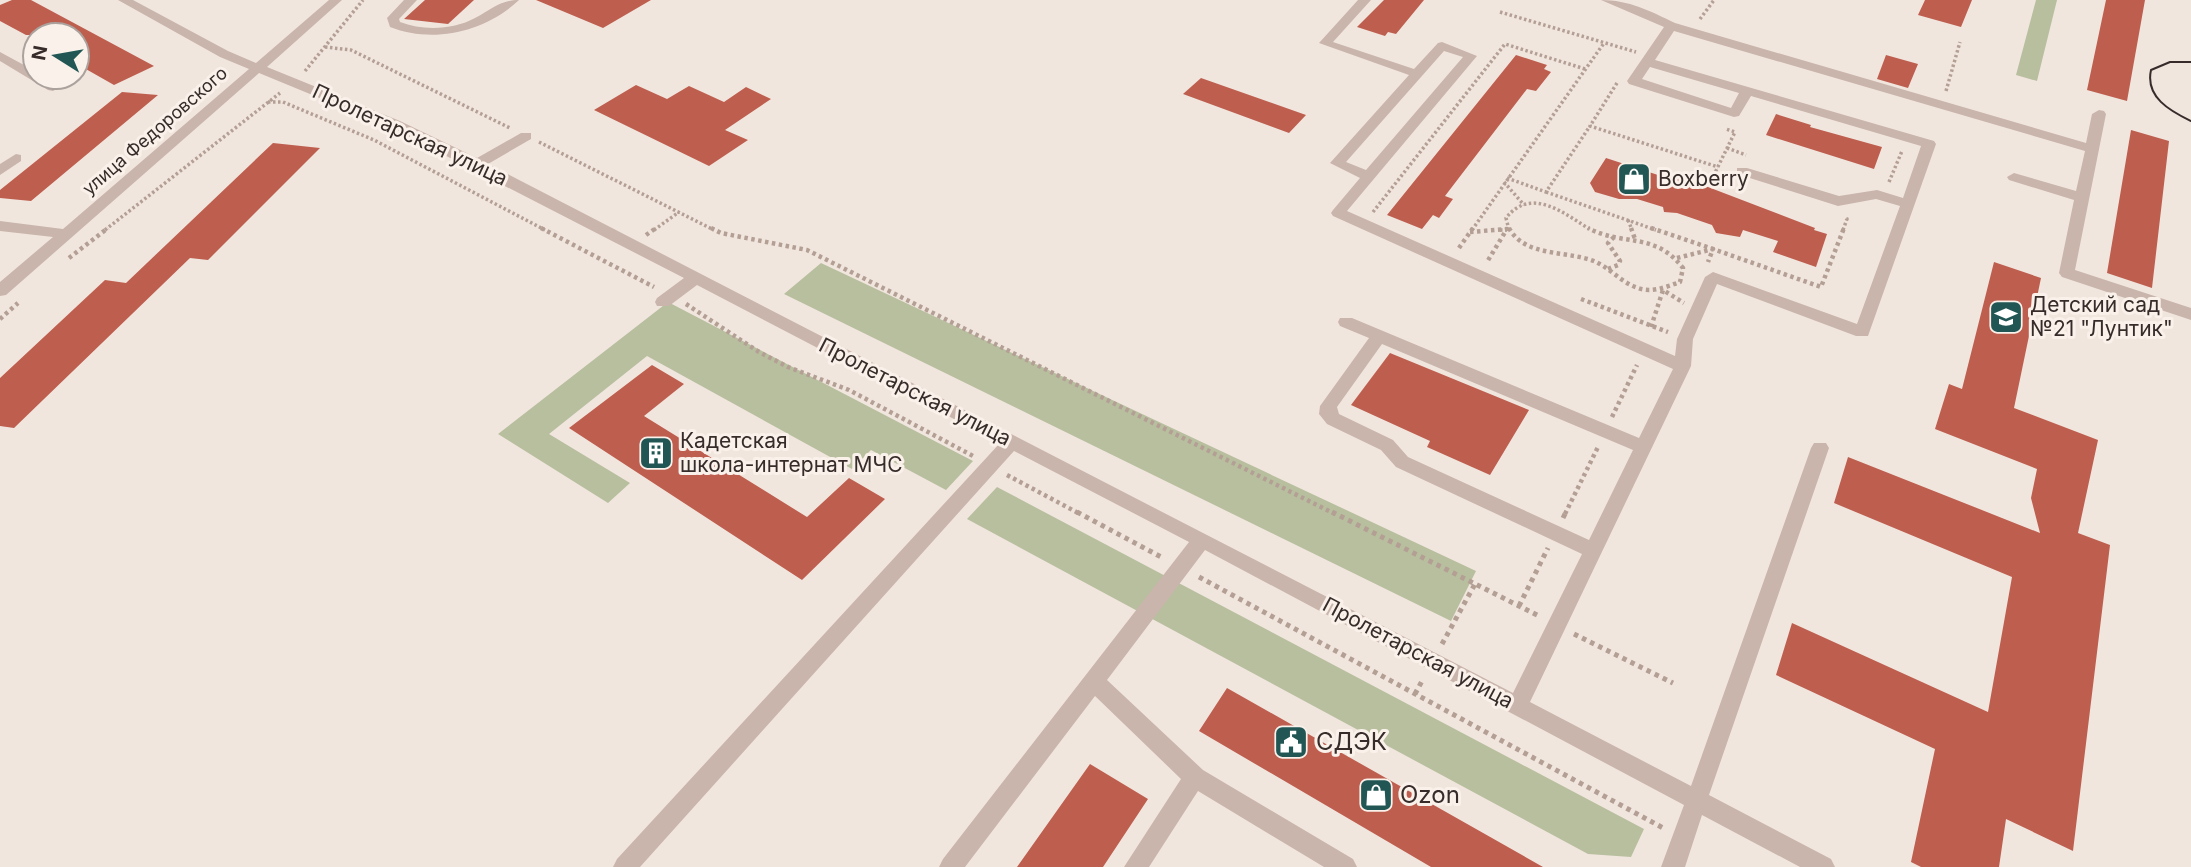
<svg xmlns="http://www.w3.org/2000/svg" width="2191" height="867" font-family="Inter,sans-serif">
<rect width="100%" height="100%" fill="#f1e6de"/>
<!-- green -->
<path fill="#b8bf9f" d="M 2036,0 L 2057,0 L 2037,81 L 2016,75 Z
M 821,263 L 1476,571 L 1451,621 L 784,294 Z
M 668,302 L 973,461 L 946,490 L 871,450 L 852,469 L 647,356 L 549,434 L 630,483 L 608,503 L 498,434 Z
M 997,487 L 1644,829 L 1631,857 L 1588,854 L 967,519 Z"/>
<!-- building -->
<path fill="#be5e4f" d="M 12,0 L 31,0 L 154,66 L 114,85 L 77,64 L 77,35 L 26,35 L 0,21 L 0,5 Z
M 425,0 L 474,0 L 448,24 L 404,19 Z
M 536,0 L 651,0 L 603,28 Z
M 1384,0 L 1424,0 L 1396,34 L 1388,32 L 1385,36 L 1357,27 Z
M 1925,0 L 1972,0 L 1961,27 L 1918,15 Z
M 2106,0 L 2145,0 L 2127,101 L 2087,90 Z
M 1516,55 L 1547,65 L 1544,69 L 1551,72 L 1536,91 L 1527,89 L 1445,196 L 1453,199 L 1439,218 L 1433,215 L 1422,229 L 1387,215 Z
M 1886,55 L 1918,64 L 1908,88 L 1877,79 Z
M 1201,78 L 1306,115 L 1289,133 L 1183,94 Z
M 636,85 L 667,99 L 689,86 L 724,102 L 746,87 L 771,99 L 725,130 L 748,140 L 709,166 L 594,110 Z
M 122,92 L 158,95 L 31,201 L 0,198 L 0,190 Z
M 1776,114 L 1811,125 L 1810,127 L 1882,147 L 1874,169 L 1766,135 Z
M 2131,130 L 2169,141 L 2152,288 L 2107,273 Z
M 273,143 L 320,148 L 208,260 L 190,258 L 14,428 L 0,426 L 0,378 L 105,280 L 126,283 Z
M 1606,158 L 1658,175 L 1659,173 L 1668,176 L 1669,174 L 1708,187 L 1815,228 L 1814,230 L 1827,234 L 1816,267 L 1773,252 L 1778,241 L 1743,230 L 1740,237 L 1716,233 L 1712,225 L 1677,213 L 1664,212 L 1663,207 L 1637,199 L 1619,199 L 1595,192 L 1590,183 Z
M 1994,262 L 2041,278 L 2014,408 L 2098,440 L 2078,533 L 2110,545 L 2073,851 L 2006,819 L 1999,867 L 1921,867 L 1911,862 L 1935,749 L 1776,675 L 1792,623 L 1988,712 L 2012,577 L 1834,503 L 1848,457 L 2040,533 L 2031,498 L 2037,469 L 1935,429 L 1949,384 L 1962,389 Z
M 1390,353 L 1529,410 L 1490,475 L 1427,447 L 1430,441 L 1351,405 Z
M 652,365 L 684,384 L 644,416 L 807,517 L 849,478 L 885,499 L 802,580 L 569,428 Z
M 1227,688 L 1543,867 L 1431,867 L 1199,731 Z
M 1090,764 L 1148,799 L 1103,867 L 1017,867 Z"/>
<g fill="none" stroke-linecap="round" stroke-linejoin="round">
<!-- path-far2 -->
<path stroke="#b49f95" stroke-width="3.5" stroke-dasharray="2.5 2.5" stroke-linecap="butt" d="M 1500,12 L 1636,52
M 1700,19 L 1714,0
M 325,47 L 351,50 L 510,128
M 305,71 L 363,0
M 1617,83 L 1590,126 L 1718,167
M 1946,91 L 1960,42
M 268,102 L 283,102 L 374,140 L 545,230
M 539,142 L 714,230
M 1727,148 L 1746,155
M 1714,175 L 1729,180
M 1507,178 L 1546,192 L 1590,126
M 1504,182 L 1524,205
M 1889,182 L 1902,151
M 1709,185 L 1735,132 L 1726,129
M 1546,192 L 1656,230
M 1373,212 L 1505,44 L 1585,69
M 1628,220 L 1632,230
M 105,230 L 280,93
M 654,230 L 679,212
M 1472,230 L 1604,43
M 1500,230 L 1507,230
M 1509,230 L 1506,218 C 1532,185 1566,215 1591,230
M 1843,230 L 1847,219 L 1844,218"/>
<!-- path-far1 -->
<path stroke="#b49f95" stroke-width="4.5" stroke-dasharray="3.5 3.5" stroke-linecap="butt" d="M 541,228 L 654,287
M 711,228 L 721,233 L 807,250 L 1335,514
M 1509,228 C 1525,258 1569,250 1596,262 C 1611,269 1622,283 1638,288 C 1652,293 1666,287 1680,282 L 1683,268 C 1654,231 1624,247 1588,228
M 1631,228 L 1635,239
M 1651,228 L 1713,249 L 1708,262
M 1470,232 L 1507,229 L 1487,262
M 646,235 L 656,228
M 1459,248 L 1473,228
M 69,258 L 108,228
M 1677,258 L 1713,249 L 1821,287 L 1844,228
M 1608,269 L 1618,265 L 1620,261 L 1608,243 L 1614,237
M 1581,299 L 1668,332
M 686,304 L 759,352 L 788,367 L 849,390 L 975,457
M 0,319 L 18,303
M 1651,327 L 1663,290 L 1684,303
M 1612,417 L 1637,365
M 1007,475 L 1080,514
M 1565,514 L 1598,447"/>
<!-- path -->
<path stroke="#b49f95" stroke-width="5" stroke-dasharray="4.5 4.5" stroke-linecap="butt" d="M 1077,512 L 1163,558
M 1332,512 L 1541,617
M 1563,518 L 1566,512
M 1199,577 L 1665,829
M 1519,606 L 1548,548
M 1574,634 L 1673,683
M 1442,644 L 1475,584
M 1415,694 L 1423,679"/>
<!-- minor -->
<path fill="#c9b5ab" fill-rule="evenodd" d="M 118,0 L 133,0 L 228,51 L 256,63 L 329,0 L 342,0 L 267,67 L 400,121 L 477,158 L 521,133 L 531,133 L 531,139 L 488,164 L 1513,693 L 1582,554 L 1396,467 L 1381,450 L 1327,424 L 1319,414 L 1320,406 L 1369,338 L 1340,326 L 1338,322 L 1340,318 L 1352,318 L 1639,438 L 1673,369 L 1333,216 L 1331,213 L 1333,210 L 1360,178 L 1330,163 L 1409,75 L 1319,43 L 1358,0 L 1371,0 L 1333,42 L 1414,69 L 1438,43 L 1442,42 L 1477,56 L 1347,211 L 1675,356 L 1677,339 L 1705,277 L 1713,272 L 1857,324 L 1900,206 L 1876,199 L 1838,206 L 1737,174 L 1737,168 L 1747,168 L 1839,196 L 1877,190 L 1903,198 L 1921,146 L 1751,96 L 1739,116 L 1734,117 L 1629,84 L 1627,81 L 1664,27 L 1601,0 C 1629,0 1650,11 1675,23 L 2086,143 L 2092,114 L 2099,110 L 2104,111 L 2106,114 L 2075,270 L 2191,308 L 2191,320 L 2062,277 L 2059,273 L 2074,200 L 2009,180 L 2007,177 L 2014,173 L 2076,191 L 2085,151 L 1674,31 L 1655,60 L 1934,141 L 1936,144 L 1868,336 L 1856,336 L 1717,284 L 1693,339 L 1691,366 L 1530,702 L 1691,786 L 1811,448 L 1814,443 L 1826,443 L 1829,448 L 1709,795 L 1831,859 L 1835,867 L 1800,867 L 1702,815 L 1685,867 L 1661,867 L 1684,805 L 1205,550 L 1107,680 L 1203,770 L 1353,859 L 1357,867 L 1324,867 L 1198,791 L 1149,867 L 1124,867 L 1181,779 L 1095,696 L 965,867 L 939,867 L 943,859 L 1189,542 L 1014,451 L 640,867 L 613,867 L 617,859 L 1000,443 L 697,285 L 669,306 L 657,306 L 655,302 L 657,298 L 684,278 L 390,127 L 259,73 L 6,295 L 0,296 L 0,282 L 53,237 L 0,231 L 0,221 L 63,229 L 249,69 L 220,57 ZM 1444,51 L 1463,57 L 1366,170 L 1346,162 ZM 1650,67 L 1739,93 L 1731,108 L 1642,79 ZM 1382,344 L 1633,450 L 1589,540 L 1408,457 L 1393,440 L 1339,414 L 1337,407 Z
M 404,0 L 417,0 L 399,19 L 400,22 C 423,31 453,30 475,18 C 491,10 500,0 519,0 C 485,32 433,44 390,27 L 387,18 Z
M 0,52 L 35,71 L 35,77 L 45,77 L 60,87 L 53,91 L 48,90 L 0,61 Z
M 16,154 L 21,155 L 21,161 L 0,175 L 0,164 Z"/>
<!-- tram -->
<path stroke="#372c2a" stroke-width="2" d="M 2191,62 L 2170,62 L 2151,70 C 2145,97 2170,111 2191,121"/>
</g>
<!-- icons -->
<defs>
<g id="shop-square" transform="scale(1.75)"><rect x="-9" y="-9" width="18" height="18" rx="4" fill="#215654" stroke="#f9f1ea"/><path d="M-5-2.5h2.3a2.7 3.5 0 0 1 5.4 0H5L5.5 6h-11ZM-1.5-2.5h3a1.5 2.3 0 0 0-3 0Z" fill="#fff"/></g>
<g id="school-square" transform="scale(1.75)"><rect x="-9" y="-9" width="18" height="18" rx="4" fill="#215654" stroke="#f9f1ea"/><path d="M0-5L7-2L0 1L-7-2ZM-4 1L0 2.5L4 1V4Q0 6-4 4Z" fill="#fff"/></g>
<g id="building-square" transform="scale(1.75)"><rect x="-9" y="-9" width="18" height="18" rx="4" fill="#215654" stroke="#f9f1ea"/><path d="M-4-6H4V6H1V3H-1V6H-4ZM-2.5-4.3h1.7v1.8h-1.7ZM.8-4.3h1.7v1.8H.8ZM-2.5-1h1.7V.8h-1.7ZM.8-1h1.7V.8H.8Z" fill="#fff"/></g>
<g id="civic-square" transform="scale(1.75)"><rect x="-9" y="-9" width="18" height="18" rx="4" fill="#215654" stroke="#f9f1ea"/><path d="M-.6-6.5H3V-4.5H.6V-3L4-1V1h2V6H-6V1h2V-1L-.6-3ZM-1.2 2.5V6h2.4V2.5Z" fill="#fff"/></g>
</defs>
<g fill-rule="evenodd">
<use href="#shop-square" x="1634" y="179"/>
<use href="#school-square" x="2006" y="317"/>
<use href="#building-square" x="656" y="453"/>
<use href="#civic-square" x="1291" y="742"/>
<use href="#shop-square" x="1376" y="795"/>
</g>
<g text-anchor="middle" stroke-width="6" stroke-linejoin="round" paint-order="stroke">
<!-- far-street labels -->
<g font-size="18" fill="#372c2a" stroke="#f9f1ea">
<text transform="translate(155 131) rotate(-41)" y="6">улица Федоровского</text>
</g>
<!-- street labels -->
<g font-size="21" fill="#372c2a" stroke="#f9f1ea">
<text transform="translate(410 135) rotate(25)" y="7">Пролетарская улица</text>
<text transform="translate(915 392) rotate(27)" y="7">Пролетарская улица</text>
<text transform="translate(1418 653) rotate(28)" y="7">Пролетарская улица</text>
</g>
<!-- poi labels -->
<g font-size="21" fill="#372c2a" stroke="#f9f1ea" text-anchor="start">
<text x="1658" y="186">Boxberry</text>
<text x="2030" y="312">Детский сад<tspan x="2030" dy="24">№21 "Лунтик"</tspan></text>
<text x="680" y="448">Кадетская<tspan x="680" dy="24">школа-интернат МЧС</tspan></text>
</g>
<!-- near-poi labels -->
<g font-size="24" fill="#372c2a" stroke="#f9f1ea" text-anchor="start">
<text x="1316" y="750">СДЭК</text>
<text x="1400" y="803">Ozon</text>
</g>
</g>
<!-- north arrow -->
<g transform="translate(56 56) rotate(281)"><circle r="33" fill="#f9f1ea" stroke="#aba29d" stroke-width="2"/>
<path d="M0-5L12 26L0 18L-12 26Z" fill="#215654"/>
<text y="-10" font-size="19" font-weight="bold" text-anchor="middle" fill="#372c2a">N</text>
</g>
</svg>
